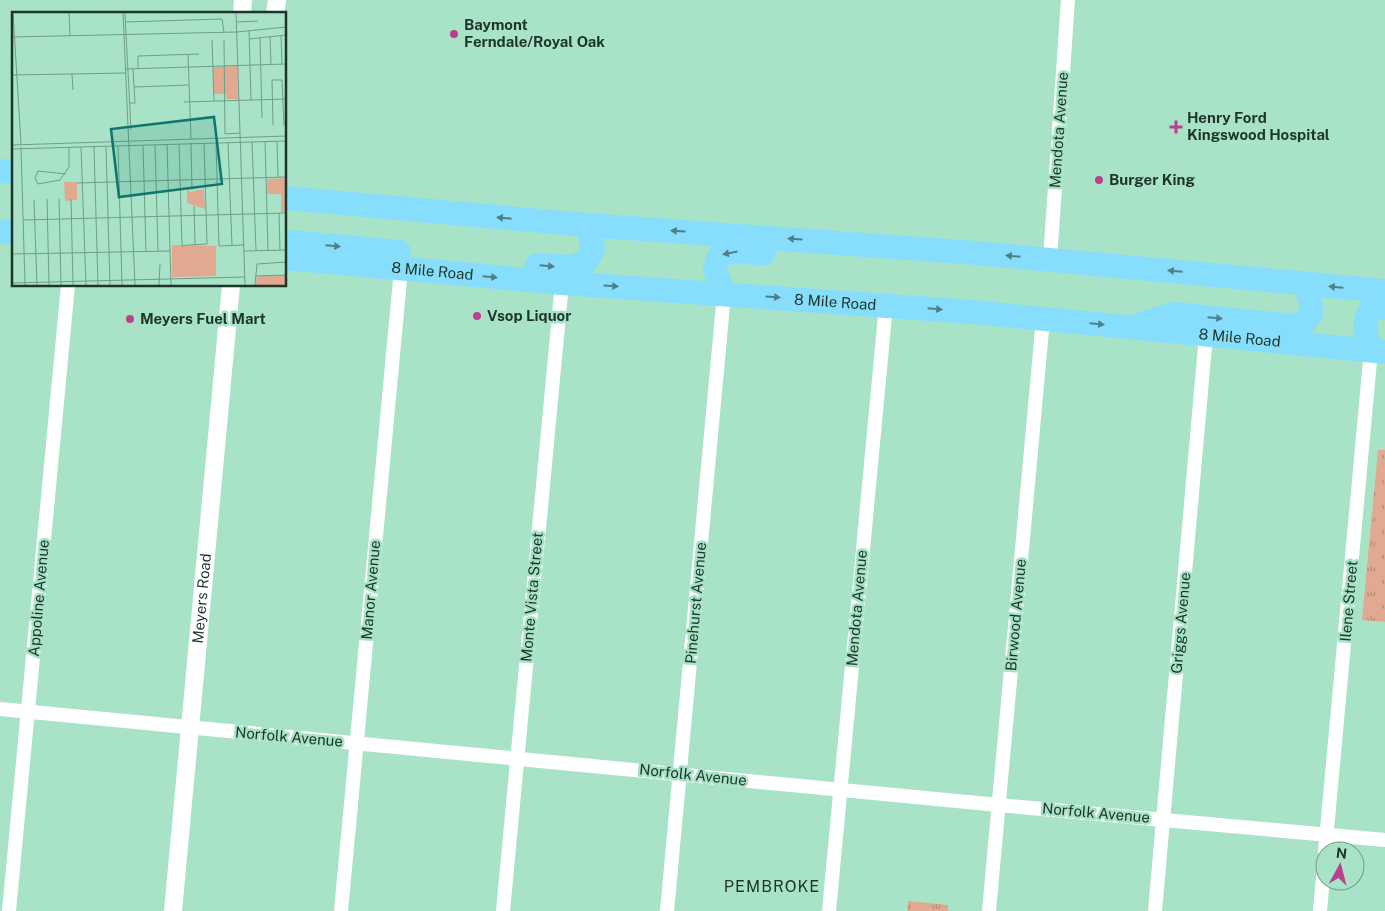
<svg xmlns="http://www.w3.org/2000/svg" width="1385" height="911" font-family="'Public Sans',sans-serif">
<defs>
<pattern id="grass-tufts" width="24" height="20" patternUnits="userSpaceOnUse" patternTransform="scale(1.25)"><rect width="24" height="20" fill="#e0a990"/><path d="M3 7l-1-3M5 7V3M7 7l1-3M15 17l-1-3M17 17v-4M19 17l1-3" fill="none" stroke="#b58a76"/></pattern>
</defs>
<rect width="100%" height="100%" fill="#a8e3c7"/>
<!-- grass -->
<path fill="url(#grass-tufts)" d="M 1378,450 L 1385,450 L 1385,622 L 1362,620 Z
M 908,901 L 948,905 L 948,911 L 907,911 Z"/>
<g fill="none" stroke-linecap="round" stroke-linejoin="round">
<!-- minor -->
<path stroke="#fff" stroke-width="14" d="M 1050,259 L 1068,0
M 0,709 L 998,805 C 1127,817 1256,828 1385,840
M 1325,851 L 1371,350
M 9,911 L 68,285
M 341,911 L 401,269
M 503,911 L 562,283
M 667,911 L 724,294
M 829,911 L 886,305
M 989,911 L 1043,319
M 1155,911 L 1206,335
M 1320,911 L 1325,856"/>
<!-- tertiary -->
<g stroke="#fff" stroke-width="18">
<path d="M 242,14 L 243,0"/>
<path d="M 275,14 L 277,0"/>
<path id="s1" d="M 173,911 L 231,285"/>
</g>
<!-- trunk -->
<g stroke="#87defc" stroke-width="24">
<path d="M 0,171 L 14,172"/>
<path d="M 285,198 L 587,225 L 976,253 L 1385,291"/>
<path d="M 0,231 L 14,233"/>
<path d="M 285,245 L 292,242 L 399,252"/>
<path id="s2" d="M 285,258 L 562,283 L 972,312 L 1385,352"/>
<path d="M 537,265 L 571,267 L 587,261 L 593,249 L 587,225"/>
<path d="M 724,294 L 715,270 L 719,256 L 728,252 L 764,253"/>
<path d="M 1142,324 L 1173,314 L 1285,325 C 1317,326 1315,307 1304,284"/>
<path d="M 1371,350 C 1366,334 1360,322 1372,308 L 1385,308"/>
</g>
</g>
<!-- one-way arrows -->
<defs><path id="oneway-solid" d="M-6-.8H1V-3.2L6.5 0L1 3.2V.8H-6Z" transform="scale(1.25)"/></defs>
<g fill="#4d8188">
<use href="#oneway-solid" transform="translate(504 218) rotate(-175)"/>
<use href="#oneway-solid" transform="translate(678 231) rotate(-176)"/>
<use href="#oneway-solid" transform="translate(795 239) rotate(-176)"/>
<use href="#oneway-solid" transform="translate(333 246) rotate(5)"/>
<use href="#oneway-solid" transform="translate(730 253) rotate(169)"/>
<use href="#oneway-solid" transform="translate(1013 256) rotate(-175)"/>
<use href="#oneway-solid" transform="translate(547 266) rotate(5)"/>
<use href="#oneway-solid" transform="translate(1175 271) rotate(-175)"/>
<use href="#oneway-solid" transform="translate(490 277) rotate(5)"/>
<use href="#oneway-solid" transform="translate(611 286) rotate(4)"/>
<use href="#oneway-solid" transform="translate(1336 287) rotate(-175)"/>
<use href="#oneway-solid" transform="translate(773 297) rotate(4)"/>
<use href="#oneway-solid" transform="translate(935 309) rotate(5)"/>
<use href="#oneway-solid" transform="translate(1215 318) rotate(5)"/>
<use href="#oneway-solid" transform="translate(1097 324) rotate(5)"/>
</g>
<!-- markers -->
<g fill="#bb3f8f" stroke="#a8e3c7" stroke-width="2">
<circle cx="454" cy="34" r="5"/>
<path d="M1173.5 119.5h5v5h5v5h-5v5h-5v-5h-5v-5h5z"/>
<circle cx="1099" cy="180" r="5"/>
<circle cx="477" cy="316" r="5"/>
<circle cx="130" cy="319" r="5"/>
</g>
<g text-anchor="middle" stroke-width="5" stroke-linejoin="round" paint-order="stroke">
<!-- poi labels -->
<g font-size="15" font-weight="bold" fill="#1d352a" stroke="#a8e3c7" text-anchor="start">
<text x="464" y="30">Baymont<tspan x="464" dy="17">Ferndale/Royal Oak</tspan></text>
<text x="1187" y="123">Henry Ford<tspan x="1187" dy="17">Kingswood Hospital</tspan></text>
<text x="1109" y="185">Burger King</text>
<text x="487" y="321">Vsop Liquor</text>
<text x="140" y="324">Meyers Fuel Mart</text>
</g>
<!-- street labels -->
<g font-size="15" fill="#1d352a" stroke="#a8e3c7">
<text transform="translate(1059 130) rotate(-86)" y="5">Mendota Avenue</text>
<text dy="5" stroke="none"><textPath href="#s2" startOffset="148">8 Mile Road</textPath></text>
<text dy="5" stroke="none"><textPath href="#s2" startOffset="552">8 Mile Road</textPath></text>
<text dy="5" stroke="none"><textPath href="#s2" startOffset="958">8 Mile Road</textPath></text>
<text transform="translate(371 590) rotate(-85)" y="5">Manor Avenue</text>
<text transform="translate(532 597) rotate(-85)" y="5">Monte Vista Street</text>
<text transform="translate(39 598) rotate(-85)" y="5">Appoline Avenue</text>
<text dy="5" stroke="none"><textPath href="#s1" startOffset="314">Meyers Road</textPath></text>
<text transform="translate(1349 601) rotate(-85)" y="5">Ilene Street</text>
<text transform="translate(696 603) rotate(-85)" y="5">Pinehurst Avenue</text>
<text transform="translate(857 608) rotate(-85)" y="5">Mendota Avenue</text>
<text transform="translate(1016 615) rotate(-85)" y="5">Birwood Avenue</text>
<text transform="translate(1181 623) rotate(-85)" y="5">Griggs Avenue</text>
<text transform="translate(289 737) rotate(5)" y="5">Norfolk Avenue</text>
<text transform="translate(693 775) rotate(6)" y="5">Norfolk Avenue</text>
<text transform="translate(1096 813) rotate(5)" y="5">Norfolk Avenue</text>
</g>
<!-- neighbourhood labels -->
<g font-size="16" letter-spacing="1" fill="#1d352a" stroke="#a8e3c7">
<text x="772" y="892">PEMBROKE</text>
</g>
</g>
<!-- overview -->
<g transform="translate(12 12)">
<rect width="274" height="274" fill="#a8e3c7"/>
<path d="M 225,54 L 226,87 L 215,87 L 214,82 L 202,82 L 201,55 ZM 274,166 L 274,200 L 269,200 L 269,182 L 255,182 L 255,167 ZM 52,170 L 65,170 L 65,188 L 53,189 ZM 175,176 L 178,180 L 192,177 L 193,197 L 175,191 ZM 160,233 L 204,234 L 204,264 L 160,265 ZM 274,263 L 274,273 L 244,273 L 245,264 Z" fill="#e0a990"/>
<path fill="none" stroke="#709d88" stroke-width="1" d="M 1,0 L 9,132M 57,0 L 58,24M 111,0 L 123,273M 224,0 L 233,273M 113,2 L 119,118M 113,10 L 210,7 L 212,20M 225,10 L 246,9M 237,19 L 239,88M 269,24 L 270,52M 0,25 L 225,20 L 274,15M 258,25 L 259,52M 248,26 L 250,106M 237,27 L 274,23M 200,28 L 202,89M 212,28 L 213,122 L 228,121M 176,43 L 179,127M 126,56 L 126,44 L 187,42M 114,57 L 274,52M 60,62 L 61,78M 0,63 L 114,61M 122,75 L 177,73M 172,90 L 274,87M 118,91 L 123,91 L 121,57M 261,113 L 260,68 L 270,68 L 272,113M 253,129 L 256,238M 265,129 L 266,165M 240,130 L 244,238M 179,131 L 180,178M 204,131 L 207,234 L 232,233M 216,131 L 220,234M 155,132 L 159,273M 167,132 L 170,234 L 176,233 L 195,232 L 192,131M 0,133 L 274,124M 131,133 L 134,240M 143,133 L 146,239M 106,134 L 110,273M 9,135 L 13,273M 69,135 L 74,273M 82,135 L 86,273M 94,135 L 98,273M 0,137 L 274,129M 23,166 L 26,172 L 48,168 L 57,155 L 57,136M 23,166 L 26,159 L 54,162M 65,171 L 274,165M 35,187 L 37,273M 47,187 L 49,273M 59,187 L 61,273M 22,188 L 25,273M 182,194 L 183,232M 267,201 L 268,238M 11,208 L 274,201M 232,239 L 274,238M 0,242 L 158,239M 243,264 L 274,263M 0,271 L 232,265M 147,273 L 148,252M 243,273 L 245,252 L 274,250"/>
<path fill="#0f766e" fill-opacity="0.15" stroke="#0f766e" stroke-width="2.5" d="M 202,105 L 210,172 L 107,185 L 99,117 Z"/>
<rect width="274" height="274" fill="none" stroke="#1d352a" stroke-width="2.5"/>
</g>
<!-- north arrow -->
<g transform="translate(1340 866) rotate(7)"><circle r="24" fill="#a8e3c7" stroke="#709d88"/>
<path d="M0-4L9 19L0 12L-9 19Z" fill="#bb3f8f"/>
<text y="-8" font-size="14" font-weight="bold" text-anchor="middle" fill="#1d352a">N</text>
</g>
</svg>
